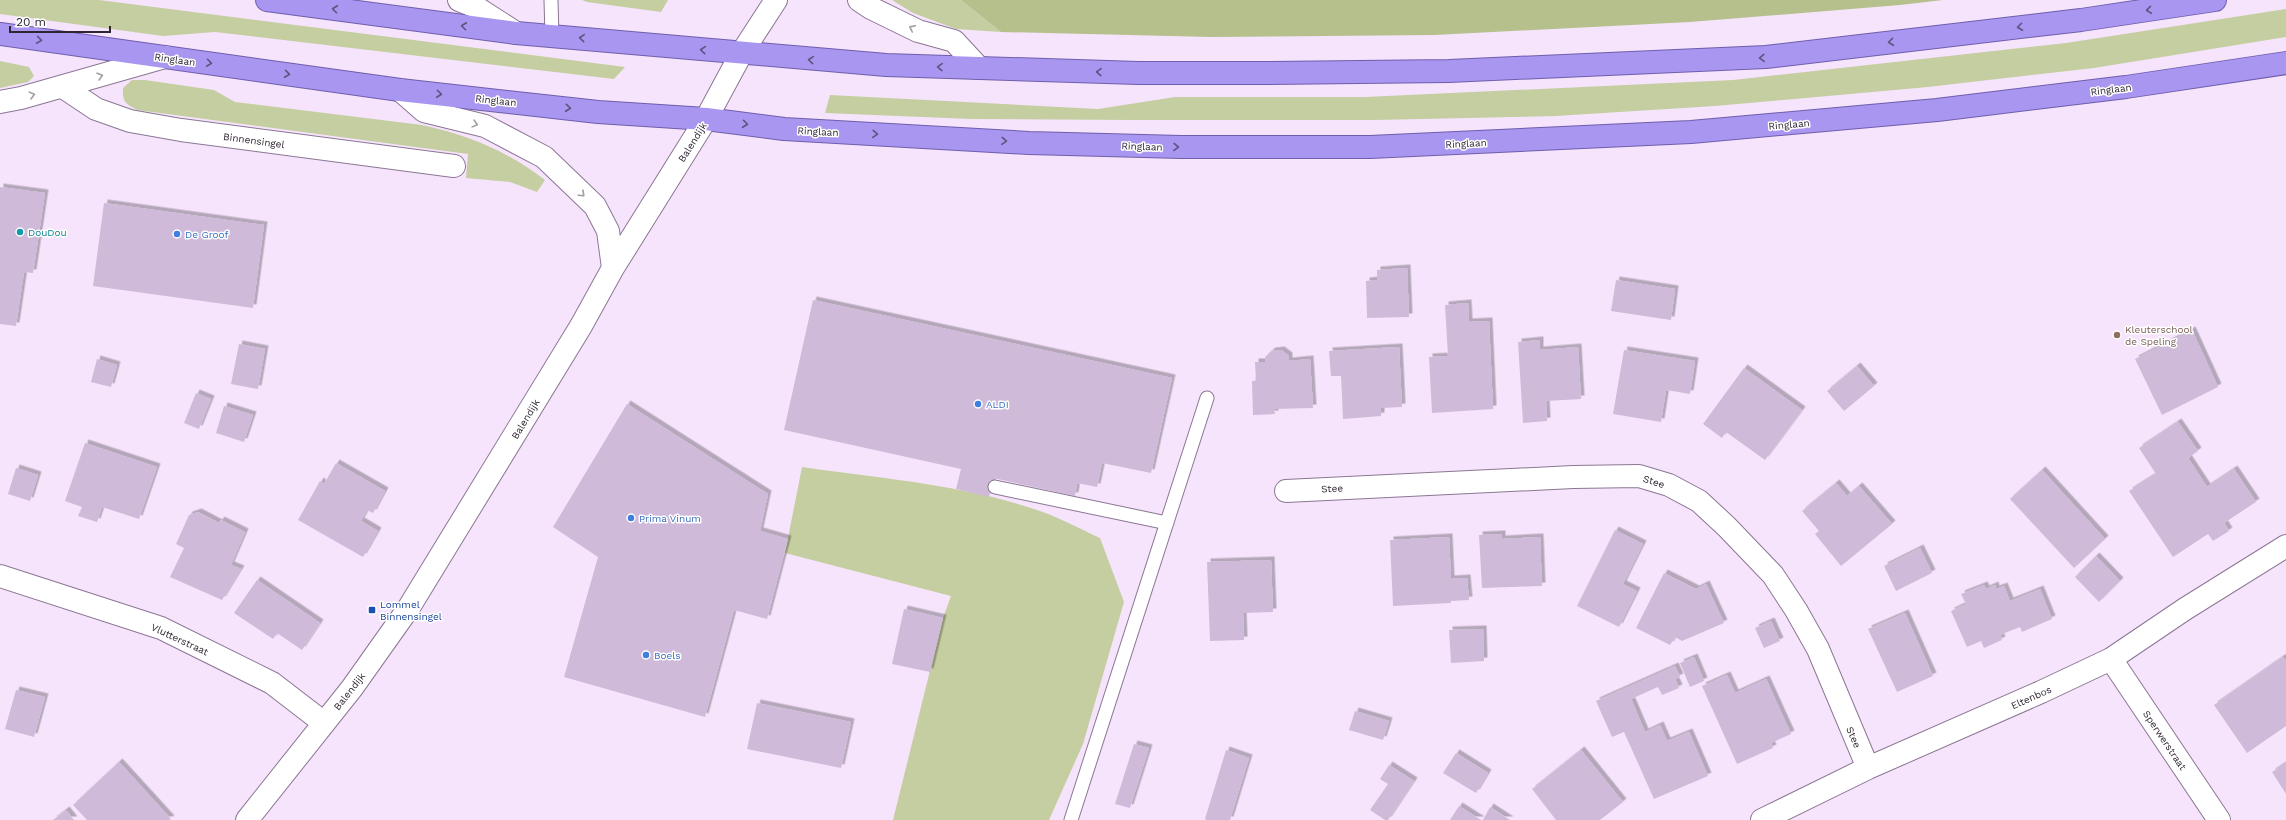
<svg xmlns="http://www.w3.org/2000/svg" width="2286" height="820" font-family="'Work Sans',sans-serif">
<defs>
<filter id="shadow"><feDropShadow dx="3.5" dy="-3.5" stdDeviation="0" flood-color="#0004"/></filter>
</defs>
<rect width="100%" height="100%" fill="#f6e4fd"/>
<!-- green -->
<path fill="#c5cea0" d="M 0,0 L 99,0 L 625,67 L 614,79 L 215,32 L 163,36 L 0,14 Z
M 582,0 L 668,0 L 661,12 L 587,2 Z
M 892,0 L 961,0 L 1001,32 L 956,29 L 913,13 Z
M 2286,9 L 2286,37 L 2094,68 L 1928,87 L 1715,106 L 1556,116 L 1375,120 L 1135,120 L 971,119 L 825,113 L 830,95 L 1098,109 L 1175,97 L 1365,97 L 1733,80 L 2066,43 Z
M 0,61 L 29,67 L 34,76 L 28,82 L 0,88 Z
M 132,80 L 145,80 L 214,90 L 235,102 L 422,125 C 471,136 505,150 545,180 L 537,192 L 510,182 L 466,178 L 468,154 L 137,110 C 126,104 122,102 123,88 Z
M 802,467 C 878,478 957,484 1031,508 C 1055,515 1078,528 1100,538 L 1124,602 L 1083,744 L 1049,820 L 893,820 L 943,618 L 951,596 L 785,553 Z"/>
<!-- forest -->
<path fill="#b6c08c" d="M 961,0 L 1943,0 L 1900,5 L 1690,22 L 1435,35 L 1211,37 L 1001,32 Z"/>
<!-- building -->
<path fill="#d0bad9" filter="url(#shadow)" d="M 0,187 L 45,193 L 33,273 L 24,272 L 16,326 L 0,324 Z
M 104,203 L 264,225 L 253,308 L 93,286 Z
M 1407,268 L 1409,317 L 1367,318 L 1366,281 L 1377,280 L 1377,270 Z
M 1616,280 L 1675,289 L 1671,320 L 1611,311 Z
M 813,300 L 1172,378 L 1151,473 L 1102,463 L 1097,487 L 1077,483 L 1075,496 L 993,478 L 989,497 L 956,489 L 961,469 L 784,430 Z
M 1468,303 L 1469,322 L 1489,321 L 1493,409 L 1432,413 L 1429,357 L 1448,356 L 1445,305 Z
M 2192,330 L 2218,387 L 2162,415 L 2135,359 Z
M 1540,340 L 1540,350 L 1578,347 L 1581,399 L 1546,401 L 1547,421 L 1523,423 L 1518,342 Z
M 239,344 L 265,349 L 258,389 L 231,384 Z
M 1399,347 L 1402,407 L 1381,408 L 1381,416 L 1343,419 L 1341,376 L 1331,376 L 1329,351 Z
M 1281,350 L 1289,356 L 1289,361 L 1310,359 L 1313,408 L 1274,409 L 1275,414 L 1253,415 L 1252,381 L 1256,381 L 1255,362 L 1266,362 L 1265,357 L 1272,351 Z
M 1624,350 L 1695,361 L 1690,394 L 1666,390 L 1661,422 L 1613,414 Z
M 97,359 L 117,365 L 111,387 L 91,382 Z
M 1857,366 L 1874,386 L 1844,411 L 1827,391 Z
M 1744,368 L 1802,410 L 1765,460 L 1726,432 L 1722,438 L 1703,424 Z
M 196,393 L 211,399 L 199,429 L 184,423 Z
M 627,404 L 768,494 L 760,531 L 788,539 L 767,619 L 734,610 L 705,717 L 564,677 L 598,557 L 553,527 Z
M 224,406 L 253,415 L 244,442 L 216,433 Z
M 2178,422 L 2198,451 L 2188,458 L 2207,487 L 2234,469 L 2256,502 L 2224,523 L 2229,531 L 2213,541 L 2208,534 L 2173,557 L 2129,491 L 2156,474 L 2139,448 Z
M 85,443 L 157,467 L 139,519 L 102,507 L 97,522 L 78,516 L 82,507 L 65,501 Z
M 336,463 L 385,491 L 373,513 L 367,510 L 361,521 L 378,531 L 363,557 L 298,520 L 320,481 L 324,484 Z
M 16,468 L 38,475 L 30,501 L 8,494 Z
M 2042,470 L 2105,539 L 2074,568 L 2010,499 Z
M 1836,483 L 1847,496 L 1859,486 L 1892,524 L 1841,566 L 1815,534 L 1819,531 L 1802,511 Z
M 198,512 L 219,523 L 221,520 L 245,532 L 231,565 L 241,569 L 222,600 L 170,577 L 184,548 L 176,544 L 189,515 Z
M 1615,530 L 1643,544 L 1623,584 L 1637,591 L 1619,627 L 1577,606 Z
M 1502,534 L 1502,539 L 1540,537 L 1542,586 L 1482,588 L 1479,535 Z
M 1449,537 L 1451,579 L 1467,578 L 1469,600 L 1451,601 L 1451,603 L 1393,606 L 1390,540 Z
M 1920,548 L 1932,573 L 1896,591 L 1884,566 Z
M 2096,556 L 2120,581 L 2099,602 L 2075,577 Z
M 1271,560 L 1273,612 L 1243,613 L 1244,640 L 1210,641 L 1207,562 Z
M 1664,573 L 1696,589 L 1706,584 L 1724,623 L 1682,641 L 1675,637 L 1670,645 L 1636,628 Z
M 257,580 L 320,623 L 302,650 L 277,633 L 273,639 L 234,613 Z
M 1984,585 L 1986,589 L 1995,585 L 1996,589 L 2004,586 L 2010,601 L 2040,589 L 2052,619 L 2022,632 L 2020,627 L 2000,635 L 2002,640 L 1984,648 L 1981,641 L 1967,647 L 1951,611 L 1966,604 L 1961,594 Z
M 904,609 L 943,618 L 930,672 L 892,664 Z
M 1905,613 L 1933,676 L 1897,692 L 1868,629 Z
M 1771,621 L 1780,641 L 1764,648 L 1755,628 Z
M 1483,629 L 1484,661 L 1451,663 L 1449,630 Z
M 1694,657 L 1704,681 L 1690,687 L 1680,663 Z
M 2283,657 L 2286,661 L 2286,726 L 2247,753 L 2214,705 Z
M 1675,666 L 1680,677 L 1675,679 L 1679,688 L 1662,695 L 1658,687 L 1631,699 L 1645,732 L 1660,725 L 1667,741 L 1689,732 L 1708,776 L 1654,799 L 1624,732 L 1612,737 L 1596,701 Z
M 1727,675 L 1735,693 L 1766,679 L 1791,734 L 1771,743 L 1773,748 L 1737,764 L 1702,686 Z
M 16,690 L 45,697 L 34,737 L 5,729 Z
M 757,703 L 851,722 L 841,768 L 747,749 Z
M 1355,711 L 1389,721 L 1383,740 L 1349,730 Z
M 1134,744 L 1149,748 L 1130,808 L 1115,804 Z
M 1226,750 L 1249,758 L 1230,820 L 1207,820 L 1205,819 Z
M 1581,750 L 1623,802 L 1600,820 L 1556,820 L 1532,789 Z
M 1456,753 L 1488,773 L 1476,793 L 1443,773 Z
M 119,762 L 171,819 L 169,820 L 87,820 L 73,805 Z
M 2286,763 L 2286,794 L 2272,772 Z
M 1389,765 L 1414,781 L 1388,820 L 1385,820 L 1370,810 L 1388,784 L 1380,779 Z
M 1459,806 L 1481,820 L 1450,820 Z
M 1490,807 L 1510,820 L 1483,820 Z
M 66,810 L 74,820 L 53,820 Z"/>
<g fill="none" stroke-linecap="round" stroke-linejoin="round">
<!-- service casing -->
<g stroke="#8b7793" stroke-width="15">
<path id="service" d="M 551,0 L 552,36
M 995,487 L 1167,523
M 1071,820 L 1207,398"/>
</g>
<!-- minor casing -->
<g stroke="#8b7793" stroke-width="24">
<path id="minor" d="M 459,0 L 474,6 L 516,33
M 859,0 L 871,8 L 918,31 L 954,41 L 979,68
M 63,87 L 96,109 L 130,121 L 181,130 L 454,166
M 400,90 L 424,111 L 485,126 L 544,157 L 595,206 L 608,231 L 613,268
M 0,102 L 21,98 L 165,57
M 1286,491 L 1573,477 L 1639,476 L 1669,485 L 1699,501 L 1727,527 L 1773,575 L 1796,610 L 1818,649 L 1868,768
M 0,576 L 161,628 L 272,683 L 324,723
M 2111,659 L 2219,820
M 247,820 L 352,688 L 408,609 L 581,326 L 613,268 L 706,119 L 741,54 L 776,0
M 1762,820 L 1868,768 L 2041,692 L 2111,659 L 2185,609 L 2286,546"/>
</g>
<!-- trunk casing -->
<g stroke="#6f5eab" stroke-width="24">
<path id="trunk" d="M 267,0 L 516,33 L 886,65 L 1138,73 L 1268,73 L 1449,71 L 1766,57 L 2081,20 L 2215,0
M 0,34 L 400,90 L 598,112 L 706,119 L 784,129 L 1029,143 L 1181,147 L 1370,147 L 1691,132 L 1937,110 L 2126,87 L 2286,63"/>
</g>
<!-- service -->
<use href="#service" stroke="#fff" stroke-width="13"/>
<!-- minor -->
<use href="#minor" stroke="#fff" stroke-width="22"/>
<!-- trunk -->
<use href="#trunk" stroke="#a896f0" stroke-width="22"/>
</g>
<!-- one-way arrows -->
<defs><path id="oneway-chevron" d="M-2-3.5L2.5 0L-2 3.5" fill="none" stroke-width="1.6" stroke-linecap="round" stroke-linejoin="round"/></defs>
<g stroke="#5f527d">
<use href="#oneway-chevron" transform="translate(335 9) rotate(-173)"/>
<use href="#oneway-chevron" transform="translate(2149 10) rotate(172)"/>
<use href="#oneway-chevron" transform="translate(464 26) rotate(-173)"/>
<use href="#oneway-chevron" transform="translate(2020 27) rotate(173)"/>
<use href="#oneway-chevron" transform="translate(582 38) rotate(-175)"/>
<use href="#oneway-chevron" transform="translate(39 40) rotate(8)"/>
<use href="#oneway-chevron" transform="translate(1891 42) rotate(173)"/>
<use href="#oneway-chevron" transform="translate(703 50) rotate(-175)"/>
<use href="#oneway-chevron" transform="translate(1762 58) rotate(176)"/>
<use href="#oneway-chevron" transform="translate(811 60) rotate(-175)"/>
<use href="#oneway-chevron" transform="translate(209 63) rotate(8)"/>
<use href="#oneway-chevron" transform="translate(940 67) rotate(-178)"/>
<use href="#oneway-chevron" transform="translate(1099 72) rotate(-178)"/>
<use href="#oneway-chevron" transform="translate(287 74) rotate(8)"/>
<use href="#oneway-chevron" transform="translate(439 94) rotate(6)"/>
<use href="#oneway-chevron" transform="translate(568 108) rotate(6)"/>
<use href="#oneway-chevron" transform="translate(745 124) rotate(7)"/>
<use href="#oneway-chevron" transform="translate(875 134) rotate(3)"/>
<use href="#oneway-chevron" transform="translate(1004 141) rotate(3)"/>
<use href="#oneway-chevron" transform="translate(1176 147) rotate(2)"/>
</g>
<g stroke="#a19da2">
<use href="#oneway-chevron" transform="translate(912 28) rotate(-154)"/>
<use href="#oneway-chevron" transform="translate(100 76) rotate(-16)"/>
<use href="#oneway-chevron" transform="translate(32 95) rotate(-15)"/>
<use href="#oneway-chevron" transform="translate(475 124) rotate(15)"/>
<use href="#oneway-chevron" transform="translate(582 194) rotate(43)"/>
</g>
<!-- markers -->
<circle fill="#0f9aa8" stroke="#fff" stroke-width="1.5" cx="20" cy="232" r="4"/>
<g fill="#3f7fe0" stroke="#fff" stroke-width="1.5">
<circle cx="177" cy="234" r="4"/>
<circle cx="978" cy="404" r="4"/>
<circle cx="631" cy="518" r="4"/>
<circle cx="646" cy="655" r="4"/>
</g>
<circle fill="#8d6e63" stroke="#fff" stroke-width="1.5" cx="2117" cy="335" r="4"/>
<rect fill="#1a4fb4" stroke="#fff" stroke-width="1.5" x="368" y="606" width="8" height="8" rx="2"/>
<g text-anchor="middle" stroke-width="3" stroke-linejoin="round" paint-order="stroke">
<!-- street labels -->
<g font-size="10" fill="#2e2531" stroke="#fff">
<text transform="translate(175 59) rotate(8)" y="4">Ringlaan</text>
<text transform="translate(2111 89) rotate(-7)" y="4">Ringlaan</text>
<text transform="translate(496 100) rotate(6)" y="4">Ringlaan</text>
<text transform="translate(1789 124) rotate(-5)" y="4">Ringlaan</text>
<text transform="translate(818 131) rotate(3)" y="4">Ringlaan</text>
<text transform="translate(254 140) rotate(8)" y="4">Binnensingel</text>
<text transform="translate(692 142) rotate(-58)" y="4">Balendijk</text>
<text transform="translate(1466 143) rotate(-3)" y="4">Ringlaan</text>
<text transform="translate(1142 146) rotate(2)" y="4">Ringlaan</text>
<text transform="translate(525 419) rotate(-59)" y="4">Balendijk</text>
<text transform="translate(1654 481) rotate(18)" y="4">Stee</text>
<text transform="translate(1332 488) rotate(-3)" y="4">Stee</text>
<text transform="translate(180 639) rotate(25)" y="4">Vlutterstraat</text>
<text transform="translate(349 691) rotate(-52)" y="4">Balendijk</text>
<text transform="translate(2031 697) rotate(-24)" y="4">Eltenbos</text>
<text transform="translate(1854 737) rotate(67)" y="4">Stee</text>
<text transform="translate(2165 740) rotate(56)" y="4">Sperwerstraat</text>
</g>
<!-- culture labels -->
<g font-size="10" fill="#0d838f" stroke="#fff" text-anchor="start">
<text x="28" y="236">DouDou</text>
</g>
<!-- shop labels -->
<g font-size="10" fill="#366cbe" stroke="#fff" text-anchor="start">
<text x="185" y="238">De Groof</text>
<text x="986" y="408">ALDI</text>
<text x="639" y="522">Prima Vinum</text>
<text x="654" y="659">Boels</text>
</g>
<!-- education labels -->
<g font-size="10" fill="#785e54" stroke="#fff" text-anchor="start">
<text x="2125" y="333">Kleuterschool<tspan x="2125" dy="12">de Speling</tspan></text>
</g>
<!-- transit labels -->
<g font-size="10" fill="#164399" stroke="#fff" text-anchor="start">
<text x="380" y="608">Lommel<tspan x="380" dy="12">Binnensingel</tspan></text>
</g>
</g>
<!-- scale -->
<path d="M10 26v6h100v-6" fill="none" stroke="#2e2531" stroke-width="2"/>
<text x="16" y="26" font-size="12" fill="#2e2531" stroke="#ffffff" stroke-width="3" paint-order="stroke">20 m</text>
</svg>
